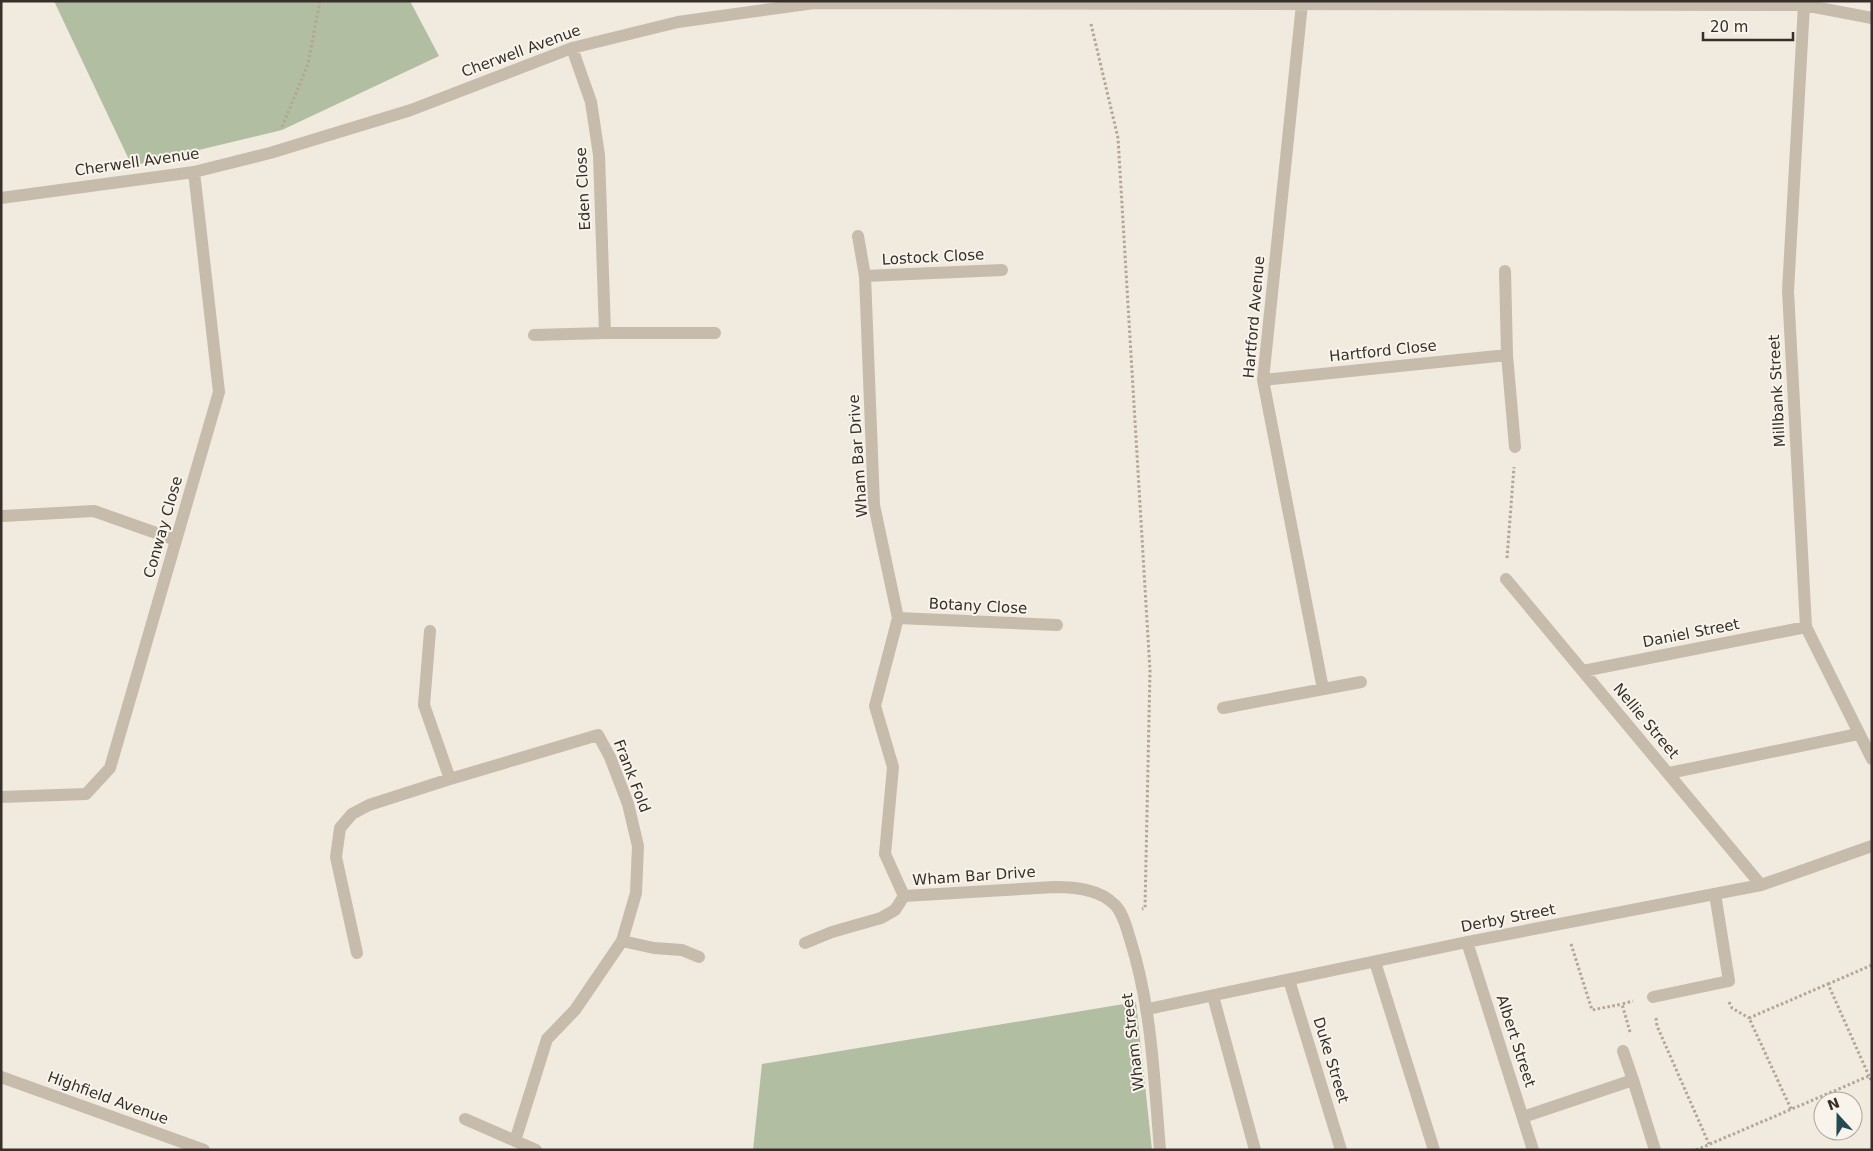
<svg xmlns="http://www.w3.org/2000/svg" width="1873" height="1151" font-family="'DejaVu Sans',sans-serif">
<rect width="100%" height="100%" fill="#f0eadf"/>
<!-- green -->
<path fill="#b1bea1" d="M 54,1 L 410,1 L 439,56 L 282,130 L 132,166 Z
M 1136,1002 L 1152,1150 L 753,1150 L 762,1064 Z"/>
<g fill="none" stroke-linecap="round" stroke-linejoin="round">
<!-- path -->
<path stroke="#b3a697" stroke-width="3" stroke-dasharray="2.5 2.5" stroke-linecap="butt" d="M 1091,24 L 1118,138 L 1150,671 L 1145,908 L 1142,909
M 282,127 L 308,64 L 320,1
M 1507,558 L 1514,467
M 1571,944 L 1592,1010 L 1622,1004
M 1828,984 L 1872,965
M 1729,1002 L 1732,1008 L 1749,1018
M 1656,1018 L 1657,1026 L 1709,1144
M 1630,1032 L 1622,1004 L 1633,1001
M 1791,1109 L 1749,1018 L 1828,984 L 1869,1076
M 1696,1150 L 1869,1076 L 1872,1082"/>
<!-- lane -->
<path stroke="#c7bbac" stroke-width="12" d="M 1669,773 L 1858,734
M 622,941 L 654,948 L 682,950 L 699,957
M 805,943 L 832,932 L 881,918 L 895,910 L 904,896
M 1375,962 L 1434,1150
M 1213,996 L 1255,1150
M 1653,997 L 1729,981 L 1715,894
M 1623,1051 L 1633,1080
M 1523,1117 L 1633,1080 L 1655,1150"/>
<!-- street -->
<path stroke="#c7bbac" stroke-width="12" d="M 1302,4 L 1263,380 L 1323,689
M 1804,5 L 1788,291 L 1806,627 L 1872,759
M 572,48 L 591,102 L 599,155 L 605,333
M 1,198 L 194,172 L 270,153 L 411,110 L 572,48 L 678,22 L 814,3 L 1804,5 L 1872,18
M 858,236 L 865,276 L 874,505 L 898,618 L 875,706 L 893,767 L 885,854 L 904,896 L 1055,887 C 1075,887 1100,889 1115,905 C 1123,913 1127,929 1130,939 C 1152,1008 1154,1079 1160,1150
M 1505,271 L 1507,355 L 1515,447
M 865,276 L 1002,270
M 534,335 L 605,333 L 715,333
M 1263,380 L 1507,355
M 3,516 L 94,511 L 176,540
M 1506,579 L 1761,885
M 898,618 L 1057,625
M 430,631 L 424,705 L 450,779
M 1583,671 L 1806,627
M 1223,708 L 1361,682
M 1,797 L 86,794 L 110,768 L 219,392 L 194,172
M 1467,942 L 1533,1150
M 357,953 L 336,857 L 340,828 L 352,814 L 369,805 L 450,779 L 598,735 L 610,757 L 628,804 L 638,846 L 636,893 L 622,941 L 575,1010 L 547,1039 L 515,1141
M 1289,980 L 1341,1150
M 1148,1009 L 1467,942 L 1761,885 L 1872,846
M 1,1077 L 204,1150
M 465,1119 L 536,1150"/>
</g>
<g text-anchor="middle" stroke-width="4" stroke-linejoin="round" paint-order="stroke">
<!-- street labels -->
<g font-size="15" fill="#362f2a" stroke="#f8f4eb">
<text transform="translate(521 51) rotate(-20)" y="5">Cherwell Avenue</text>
<text transform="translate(137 162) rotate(-8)" y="5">Cherwell Avenue</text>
<text transform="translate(583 189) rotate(-93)" y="5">Eden Close</text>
<text transform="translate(933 257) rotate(-3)" y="5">Lostock Close</text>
<text transform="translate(1254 317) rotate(-85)" y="5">Hartford Avenue</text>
<text transform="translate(1383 351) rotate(-6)" y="5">Hartford Close</text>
<text transform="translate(1777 391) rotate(-93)" y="5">Millbank Street</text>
<text transform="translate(858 456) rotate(-94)" y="5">Wham Bar Drive</text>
<text transform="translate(163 527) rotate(-74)" y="5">Conway Close</text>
<text transform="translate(978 606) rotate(3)" y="5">Botany Close</text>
<text transform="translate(1691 633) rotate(-11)" y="5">Daniel Street</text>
<text transform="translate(1646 721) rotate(50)" y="5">Nellie Street</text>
<text transform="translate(632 776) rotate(69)" y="5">Frank Fold</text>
<text transform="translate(974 876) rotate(-4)" y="5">Wham Bar Drive</text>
<text transform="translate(1508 918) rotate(-11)" y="5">Derby Street</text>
<text transform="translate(1516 1041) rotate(72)" y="5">Albert Street</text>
<text transform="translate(1133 1042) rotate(-97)" y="5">Wham Street</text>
<text transform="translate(1331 1060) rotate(73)" y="5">Duke Street</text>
<text transform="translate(108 1098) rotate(20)" y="5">Highfield Avenue</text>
</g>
</g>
<!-- border -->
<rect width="1873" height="1151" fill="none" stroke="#362f2a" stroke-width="5"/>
<!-- north arrow -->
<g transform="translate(1838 1116) rotate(339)"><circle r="24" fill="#f8f4eb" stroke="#aaa59e"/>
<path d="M0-4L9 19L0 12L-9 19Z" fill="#244b53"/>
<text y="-8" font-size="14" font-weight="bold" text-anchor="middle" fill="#362f2a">N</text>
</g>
<!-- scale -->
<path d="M1703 32v8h90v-8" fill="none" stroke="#362f2a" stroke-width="2.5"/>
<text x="1710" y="32" font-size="15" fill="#362f2a" stroke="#f8f4eb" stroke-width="4" paint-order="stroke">20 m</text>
</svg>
